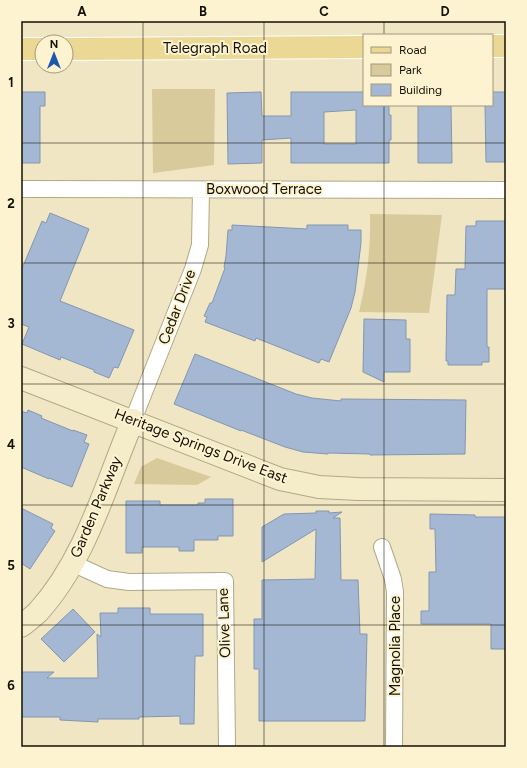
<svg xmlns="http://www.w3.org/2000/svg" width="527" height="768" font-family="Figtree,sans-serif">
<rect width="100%" height="100%" fill="#f0e6c4"/>
<!-- green -->
<path fill="#d8ca9b" d="M 152,89 L 215,89 L 214,165 L 153,173 Z
M 370,214 L 442,215 L 429,313 L 359,312 C 367,280 371,247 370,214 Z
M 157,458 L 211,477 L 197,485 L 134,484 L 141,467 Z"/>
<!-- building -->
<path fill="#a4b8d4" stroke="#8396b1" fill-rule="evenodd" d="M 21,92 L 45,92 L 45,106 L 40,106 L 40,163 L 21,163 Z
M 261,92 L 262,116 L 291,116 L 291,92 L 364,92 L 364,105 L 389,105 L 389,115 L 391,115 L 391,140 L 389,140 L 389,163 L 291,163 L 291,138 L 262,140 L 262,163 L 228,164 L 227,93 ZM 356,110 L 356,144 L 324,144 L 324,112 Z
M 492,92 L 506,92 L 506,162 L 486,162 L 485,105 L 492,105 Z
M 418,105 L 451,105 L 452,163 L 418,163 Z
M 50,213 L 89,229 L 60,301 L 134,330 L 118,368 L 114,367 L 109,378 L 94,372 L 94,370 L 61,357 L 60,360 L 22,344 L 29,327 L 21,324 L 21,271 L 42,221 L 46,223 Z
M 476,221 L 506,221 L 506,289 L 487,289 L 487,347 L 489,347 L 489,362 L 482,362 L 482,365 L 448,365 L 448,361 L 446,361 L 447,295 L 455,295 L 456,269 L 465,269 L 466,226 L 476,226 Z
M 232,225 L 307,229 L 307,225 L 348,225 L 348,230 L 361,230 L 361,243 L 355,292 L 351,308 L 329,362 L 321,359 L 319,363 L 256,338 L 255,341 L 205,322 L 207,317 L 204,316 L 210,303 L 212,303 L 225,268 L 224,267 L 226,256 L 228,230 L 232,230 Z
M 364,319 L 406,320 L 406,339 L 410,339 L 410,372 L 384,372 L 384,382 L 363,372 Z
M 195,354 L 296,394 L 312,398 L 341,401 L 341,399 L 466,400 L 465,454 L 370,455 L 370,454 L 328,453 L 328,454 L 303,452 L 285,447 L 241,430 L 241,431 L 174,404 Z
M 28,410 L 42,416 L 41,418 L 73,431 L 73,430 L 87,435 L 84,442 L 89,444 L 72,487 L 49,478 L 49,479 L 21,467 L 21,411 L 27,413 Z
M 205,499 L 233,499 L 233,536 L 218,536 L 218,540 L 194,540 L 194,551 L 179,551 L 179,547 L 142,547 L 142,553 L 126,553 L 126,501 L 160,501 L 160,505 L 198,505 L 198,503 L 205,503 Z
M 21,508 L 53,524 L 51,528 L 55,531 L 30,569 L 21,563 Z
M 316,511 L 329,511 L 329,513 L 342,512 L 333,518 L 340,518 L 341,580 L 358,580 L 360,634 L 367,634 L 365,721 L 259,721 L 259,669 L 254,669 L 254,619 L 262,619 L 262,580 L 315,579 L 316,529 L 262,562 L 262,527 L 284,514 L 316,513 Z
M 430,514 L 475,515 L 475,517 L 506,517 L 506,649 L 491,649 L 491,624 L 421,624 L 421,611 L 429,611 L 429,572 L 436,572 L 435,529 L 430,529 Z
M 118,608 L 150,608 L 150,614 L 203,614 L 203,656 L 195,656 L 194,724 L 180,724 L 180,716 L 139,717 L 139,719 L 98,719 L 98,722 L 60,720 L 60,717 L 21,717 L 21,672 L 54,672 L 47,678 L 98,678 L 97,634 L 101,637 L 100,613 L 118,613 Z
M 73,609 L 95,632 L 64,662 L 41,639 Z"/>
<g fill="none" stroke-linecap="round" stroke-linejoin="round">
<!-- street casing -->
<g stroke="#b1a887" stroke-width="18">
<path id="street" d="M 21,189 L 506,190
M 133,420 L 193,269 L 200,245 L 201,190
M 382,547 L 393,579 L 395,592 L 394,747
M 72,563 L 107,579 L 129,582 L 225,581 L 227,747"/>
</g>
<!-- secondary casing -->
<g stroke="#b1a887" stroke-width="24">
<path id="secondary" d="M 21,378 L 280,479 L 319,487 L 358,489 L 506,490
M 21,626 C 26,622 33,617 38,612 C 86,559 105,486 133,420"/>
</g>
<!-- primary casing -->
<g stroke="#fff" stroke-width="24">
<path id="primary" d="M 492,46 L 506,46
M 21,49 L 42,49
M 66,49 L 364,47"/>
</g>
<!-- street -->
<use href="#street" stroke="#fff" stroke-width="16"/>
<!-- secondary -->
<use href="#secondary" stroke="#f5ecca" stroke-width="22"/>
<!-- primary -->
<use href="#primary" stroke="#ebd894" stroke-width="22"/>
</g>
<!-- grid -->
<path fill="none" stroke="#141105" stroke-width="1" stroke-opacity="0.55" d="M 143,21 L 143,747M 264,21 L 264,747M 384,21 L 384,35M 384,105 L 384,747M 21,143 L 506,143M 21,263 L 506,263M 21,384 L 506,384M 21,505 L 506,505M 21,625 L 506,625"/>
<g text-anchor="middle" stroke-width="4" stroke-linejoin="round" paint-order="stroke">
<!-- street labels -->
<g font-size="15" fill="#141105" stroke="#fef3d1">
<text x="215" y="53">Telegraph Road</text>
<text x="264" y="194">Boxwood Terrace</text>
<text transform="translate(177 307) rotate(-69)" y="5">Cedar Drive</text>
<text transform="translate(201 446) rotate(21)" y="5">Heritage Springs Drive East</text>
<text transform="translate(96 507) rotate(-67)" y="5">Garden Parkway</text>
<text transform="translate(224 623) rotate(-92)" y="5">Olive Lane</text>
<text transform="translate(395 646) rotate(-90)" y="5">Magnolia Place</text>
</g>
</g>
<!-- border -->
<rect width="527" height="768" fill="none" stroke="#fef3d1" stroke-width="44"/>
<!-- legend -->
<rect x="363" y="34" width="130" height="72" fill="#fef3d1" stroke="#a0997f"/>
<rect x="371" y="47" width="20" height="6" fill="#ebd894" stroke="#a0997f"/>
<text x="399" y="54" font-size="12" fill="#141105">Road</text>
<rect x="371" y="64" width="20" height="12" fill="#d8ca9b" stroke="#a0997f"/>
<text x="399" y="74" font-size="12" fill="#141105">Park</text>
<rect x="371" y="84" width="20" height="12" fill="#a4b8d4" stroke="#a0997f"/>
<text x="399" y="94" font-size="12" fill="#141105">Building</text>
<!-- north arrow -->
<g transform="translate(54 54)"><circle r="19" fill="#fef3d1" stroke="#a0997f"/>
<path d="M0-3L7 15L0 10L-7 15Z" fill="#1e58aa"/>
<text y="-6" font-size="11" font-weight="bold" text-anchor="middle" fill="#141105">N</text>
</g>
<rect x="22" y="22" width="483" height="724" fill="none" stroke="#141105" stroke-width="1.5"/>
<g font-size="13" text-anchor="middle" font-weight="bold" fill="#141105">
<text x="82" y="16">A</text>
<text x="203" y="16">B</text>
<text x="324" y="16">C</text>
<text x="445" y="16">D</text>
<text x="11" y="87">1</text>
<text x="11" y="208">2</text>
<text x="11" y="328">3</text>
<text x="11" y="449">4</text>
<text x="11" y="570">5</text>
<text x="11" y="690">6</text>
</g>
</svg>
